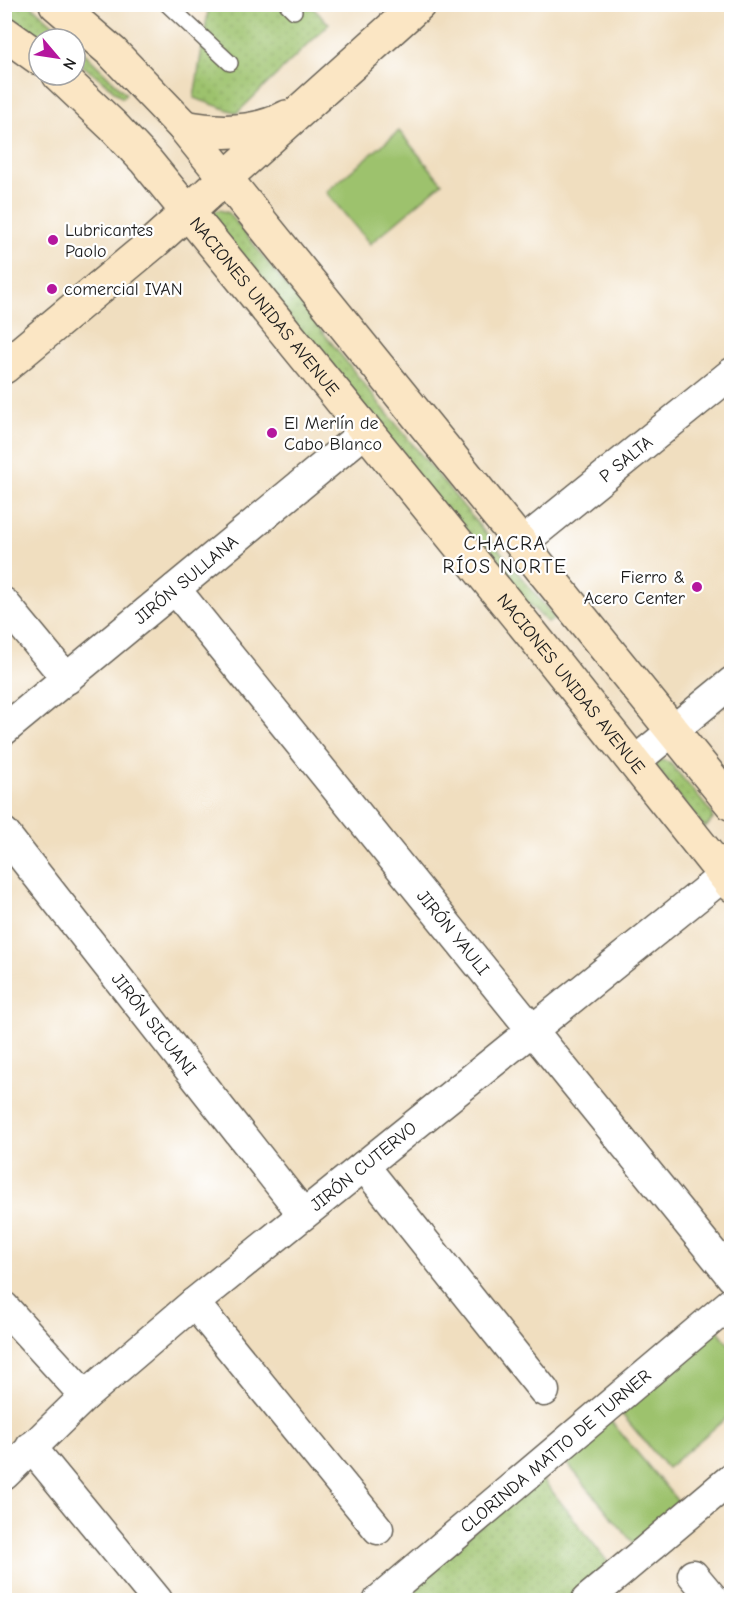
<svg xmlns="http://www.w3.org/2000/svg" width="736" height="1605" font-family="'Comic Neue',sans-serif">
<defs>
<pattern id="grass-dots" width="8" height="8" patternUnits="userSpaceOnUse" patternTransform="scale(1.5)"><rect width="8" height="8" fill="#9dc26d"/><path d="M2 2h.1M6 6h.1" fill="none" stroke="#87a65e" stroke-width="1.8" stroke-linecap="round"/></pattern>
</defs>
<rect width="100%" height="100%" fill="#fff"/>
<filter id="ink" filterUnits="userSpaceOnUse"><feTurbulence type="fractalNoise" baseFrequency=".0167" numOctaves="2"/><feDisplacementMap in="SourceGraphic" scale="12" xChannelSelector="R" yChannelSelector="G"/><feConvolveMatrix kernelMatrix="1 2 1 2 8 2 1 2 1" color-interpolation-filters="sRGB"/></filter>
<filter id="wash" filterUnits="userSpaceOnUse"><feTurbulence type="fractalNoise" baseFrequency=".008" numOctaves="4" result="noise"/><feDisplacementMap in="SourceGraphic" scale="24" xChannelSelector="R" yChannelSelector="G"/><feGaussianBlur stdDeviation="1.35" result="paint"/><feColorMatrix in="noise" values="0 0 0 0 0 0 0 0 0 0 0 0 0 0 0 0 0 1.4 0 .05"/><feComposite in="paint" operator="in"/></filter>
<g filter="url(#wash)">
<rect width="100%" height="100%" fill="#f0debf"/>
<!-- grass -->
<path fill="url(#grass-dots)" stroke="#5c6f44" stroke-width="1.5" d="M 9,5 L 31,5 L 70,39 L 39,39 L 9,19 Z
M 209,5 L 310,5 L 329,24 L 237,113 L 194,98 Z
M 75,44 L 126,94 L 122,98 L 98,77 L 75,60 Z
M 220,210 L 229,213 L 382,407 L 555,618 L 548,623 L 531,606 L 508,592 L 210,219 L 215,211 Z
M 658,760 L 667,761 L 672,765 L 711,812 L 713,819 L 707,826 L 704,827 L 653,764 Z
M 540,1476 L 621,1579 L 596,1600 L 392,1600 Z"/>
<!-- garden -->
<path fill="#9dc26d" stroke="#5c6f44" stroke-width="1.5" d="M 399,131 L 442,183 L 370,244 L 326,192 Z
M 717,1329 L 731,1347 L 731,1414 L 667,1468 L 620,1412 Z
M 609,1419 L 680,1504 L 634,1544 L 562,1457 Z"/>
</g>
<g filter="url(#ink)">
<g fill="none" stroke-linecap="round" stroke-linejoin="round">
<!-- lane casing -->
<g stroke="#666055" stroke-width="18">
<path id="lane" d="M 167,4 L 230,63
M 287,4 L 294,11"/>
</g>
<!-- street casing -->
<g stroke="#666055" stroke-width="33">
<g id="street">
<path id="s1" d="M 521,544 L 732,373"/>
<path id="s2" d="M 175,589 L 732,1277"/>
<path d="M 4,603 L 67,679"/>
<path id="s3" d="M 4,730 L 366,431"/>
<path d="M 633,763 L 732,682"/>
<path id="s4" d="M 4,833 L 303,1214"/>
<path d="M 364,1166 L 544,1391"/>
<path d="M 194,1303 L 378,1529"/>
<path d="M 4,1307 L 85,1396"/>
<path d="M 31,1447 L 157,1600"/>
<path id="s5" d="M 4,1475 L 85,1396 L 194,1303 L 732,869"/>
<path d="M 693,1575 L 714,1600"/>
<path id="s6" d="M 379,1600 L 732,1302"/>
<path d="M 587,1600 L 732,1478"/>
</g>
</g>
<!-- secondary casing -->
<g stroke="#666055" stroke-width="36">
<g id="secondary">
<path d="M 56,4 L 112,52 L 184,127 L 732,804"/>
<path d="M 4,33 L 39,58"/>
<path id="s7" d="M 59,75 L 113,126 L 146,161 L 531,633 L 732,885"/>
<path d="M 184,127 C 218,134 255,134 287,117"/>
<path d="M 4,367 L 153,243 L 419,4"/>
</g>
</g>
<!-- lane -->
<use href="#lane" stroke="#fff" stroke-width="15"/>
<!-- street -->
<use href="#street" stroke="#fff" stroke-width="30"/>
<!-- secondary -->
<use href="#secondary" stroke="#fbe6c4" stroke-width="33"/>
</g>
</g>
<!-- markers -->
<g fill="#b5179e" stroke="#fff" stroke-width="2">
<circle cx="53" cy="240" r="6"/>
<circle cx="52" cy="289" r="6"/>
<circle cx="272" cy="433" r="6"/>
<circle cx="697" cy="587" r="6"/>
</g>
<g text-anchor="middle" stroke-width="4.5" stroke-linejoin="round" paint-order="stroke">
<!-- poi labels -->
<g font-size="18" fill="#1c1c1c" stroke="#fff" text-anchor="start">
<text x="65" y="236">Lubricantes<tspan x="65" dy="21">Paolo</tspan></text>
<text x="64" y="295">comercial IVAN</text>
<text x="284" y="429">El Merlín de<tspan x="284" dy="21">Cabo Blanco</tspan></text>
<text x="685" y="583" text-anchor="end">Fierro &amp;<tspan x="685" dy="21">Acero Center</tspan></text>
</g>
<!-- street labels -->
<g font-size="18" fill="#1c1c1c" stroke="#fff">
<text dy="6" stroke="none"><textPath href="#s7" startOffset="310">NACIONES UNIDAS AVENUE</textPath></text>
<text dy="6" stroke="none"><textPath href="#s1" startOffset="135">P SALTA</textPath></text>
<text dy="6" stroke="none"><textPath href="#s3" startOffset="236">JIRÓN SULLANA</textPath></text>
<text dy="6" stroke="none"><textPath href="#s7" startOffset="796">NACIONES UNIDAS AVENUE</textPath></text>
<text dy="6" stroke="none"><textPath href="#s2" startOffset="442">JIRÓN YAULI</textPath></text>
<text dy="6" stroke="none"><textPath href="#s4" startOffset="243">JIRÓN SICUANI</textPath></text>
<text dy="6" stroke="none"><textPath href="#s5" startOffset="474">JIRÓN CUTERVO</textPath></text>
<text dy="6" stroke="none"><textPath href="#s6" startOffset="231">CLORINDA MATTO DE TURNER</textPath></text>
</g>
<!-- neighbourhood labels -->
<g font-size="20" letter-spacing="1.5" fill="#1c1c1c" stroke="#fff">
<text x="505" y="550">CHACRA<tspan x="505" dy="23">RÍOS NORTE</tspan></text>
</g>
</g>
<!-- margin -->
<rect width="736" height="1605" fill="none" stroke="#fff" stroke-width="24"/>
<!-- north arrow -->
<g transform="translate(57 57) rotate(119)"><circle r="28" fill="#ffffff" stroke="#a4a4a4" stroke-width="1.5"/>
<path d="M0-4.5L10 22L0 15L-10 22Z" fill="#b5179e"/>
<text y="-9" font-size="16" font-weight="bold" text-anchor="middle" fill="#1c1c1c">N</text>
</g>
</svg>
